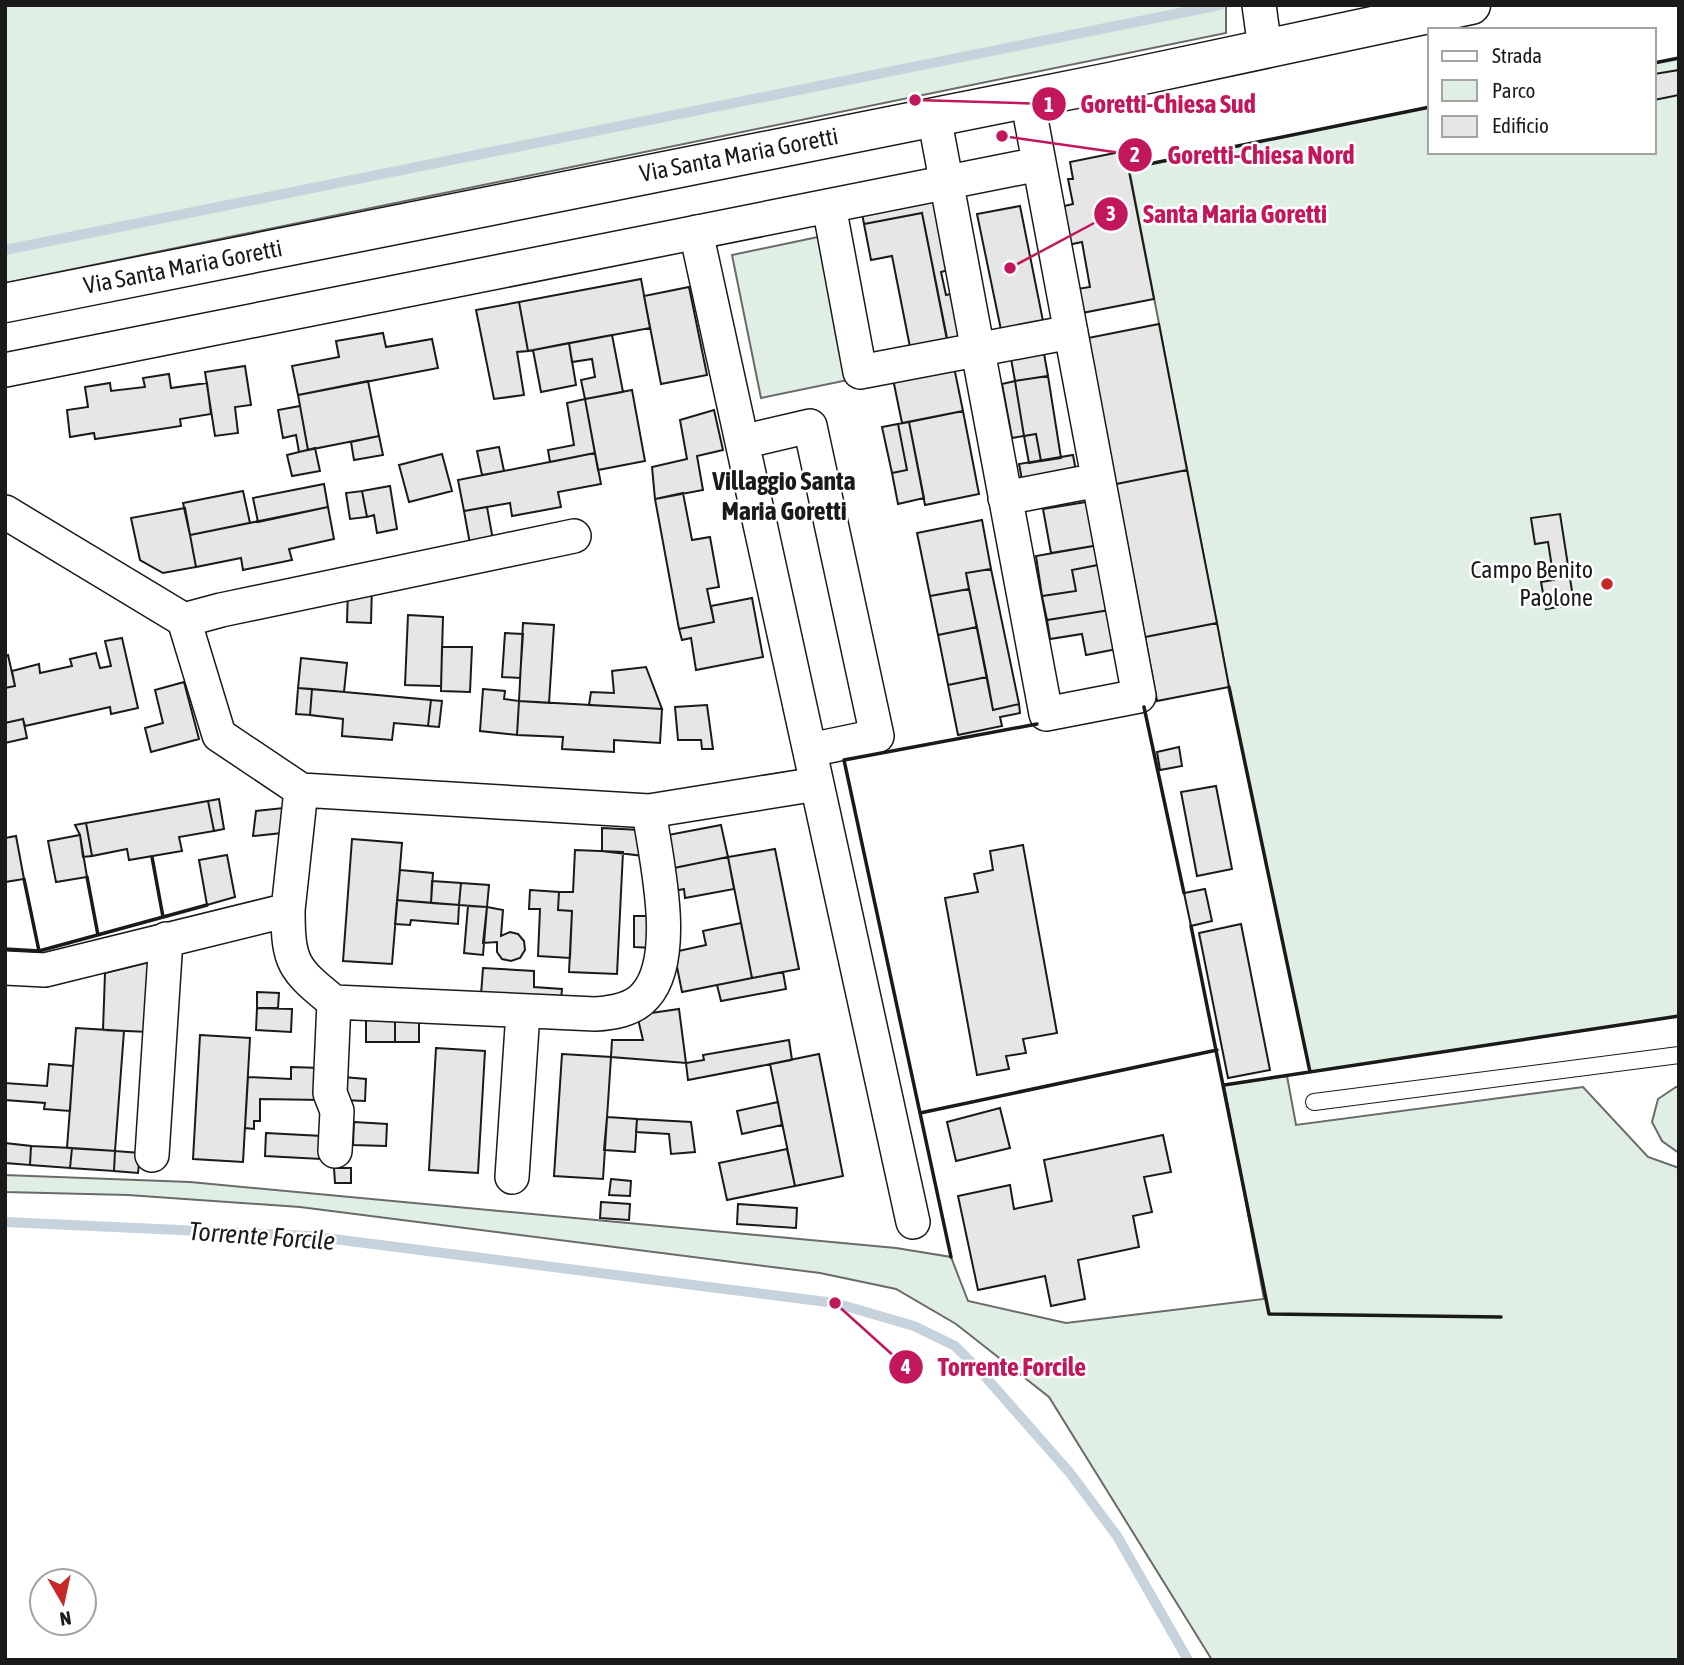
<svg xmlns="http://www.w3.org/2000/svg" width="1684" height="1665" font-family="'Asap Condensed',sans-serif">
<rect width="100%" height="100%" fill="#fff"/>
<!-- green -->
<path fill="#e0efe3" stroke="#6a6a6a" stroke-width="2" d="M 5,5 L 1226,5 L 1226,33 L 5,283 Z
M 1679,58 L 1679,1016 L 1310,1072 L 1229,687 L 1129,168 L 1430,107 L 1430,152 L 1654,152 L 1654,63 Z
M 818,237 L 848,380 L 761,398 L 732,255 Z
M 1287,1076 L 1296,1125 L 1583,1087 L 1648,1157 L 1679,1168 L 1679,1660 L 1212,1660 L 1049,1397 L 956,1324 L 896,1289 L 820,1273 L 300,1207 L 128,1195 L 5,1192 L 5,1175 L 190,1182 L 896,1248 L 951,1257 L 968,1301 L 1066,1323 L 1264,1299 L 1224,1085 Z
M 1676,1087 L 1679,1087 L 1679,1153 L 1662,1141 L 1652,1122 L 1658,1099 Z"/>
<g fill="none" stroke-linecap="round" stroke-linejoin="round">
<!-- stream -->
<path stroke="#c6d2dc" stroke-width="10" d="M 5,250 L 1220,5
M 5,1222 L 310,1236 L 835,1303 L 914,1326 L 955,1346 L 982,1373 L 1070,1473 L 1117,1536 L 1188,1660"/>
</g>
<!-- building -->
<path fill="#e6e6e6" stroke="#1a1a1a" stroke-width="2" d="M 1679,70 L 1679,95 L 1654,100 L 1654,74 Z
M 1125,151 L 1154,299 L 1082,313 L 1077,289 L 1090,287 L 1082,242 L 1068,245 L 1060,207 L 1073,204 L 1068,179 L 1073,179 L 1070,162 Z
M 935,199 L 949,270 L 941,272 L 946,295 L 955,293 L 964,340 L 948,343 L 922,213 L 864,224 L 862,213 Z
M 1020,206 L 1043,321 L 1001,330 L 977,214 Z
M 922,213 L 947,340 L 910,347 L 892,256 L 871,260 L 864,224 Z
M 641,279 L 650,328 L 528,351 L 519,302 Z
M 689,287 L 707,375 L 661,384 L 644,296 Z
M 519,302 L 528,351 L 517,352 L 524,395 L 494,399 L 476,310 Z
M 1159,324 L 1187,470 L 1116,484 L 1088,338 Z
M 383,333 L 386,347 L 432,339 L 438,368 L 298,395 L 292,366 L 339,357 L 336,341 Z
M 612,335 L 623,392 L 585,399 L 581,380 L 595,377 L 592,359 L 572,362 L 569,343 Z
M 569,343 L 576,385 L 541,392 L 533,350 Z
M 1043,348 L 1048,376 L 1015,381 L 1010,353 Z
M 245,366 L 251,405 L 235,407 L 238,433 L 215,436 L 205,372 Z
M 954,367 L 963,411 L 902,423 L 893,379 Z
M 169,374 L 171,388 L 207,383 L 211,414 L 180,419 L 181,426 L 95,439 L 94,433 L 70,437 L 67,410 L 88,407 L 85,387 L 110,383 L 111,391 L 145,387 L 143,378 Z
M 1048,376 L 1061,458 L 1041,461 L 1036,434 L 1024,436 L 1015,381 Z
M 368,381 L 379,436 L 308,450 L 298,395 Z
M 1015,381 L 1024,436 L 1012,438 L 1002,384 Z
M 632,390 L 645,461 L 598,470 L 585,399 Z
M 585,399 L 595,453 L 550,462 L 548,450 L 574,445 L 567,403 Z
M 300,406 L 308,450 L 299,452 L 296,435 L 283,438 L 278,410 Z
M 714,410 L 723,450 L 697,456 L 703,490 L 655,499 L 652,467 L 687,459 L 680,420 Z
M 963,411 L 979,494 L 925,505 L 909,422 Z
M 909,422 L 924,498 L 898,504 L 892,473 L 907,470 L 898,424 Z
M 898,424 L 907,470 L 892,473 L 882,427 Z
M 1036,434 L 1041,461 L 1029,463 L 1024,436 Z
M 379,436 L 383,455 L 354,460 L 351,442 Z
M 499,447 L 504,471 L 482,475 L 477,451 Z
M 315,448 L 320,471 L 292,476 L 287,455 Z
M 595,453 L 601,484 L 558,492 L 561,507 L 512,516 L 510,503 L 464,511 L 458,480 Z
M 442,454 L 452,491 L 409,502 L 399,465 Z
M 1073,455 L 1077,476 L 1023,485 L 1019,464 Z
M 1187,470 L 1217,623 L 1145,637 L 1116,484 Z
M 324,484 L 328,507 L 258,522 L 253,498 Z
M 390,486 L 397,529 L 377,533 L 374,515 L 367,517 L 362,491 Z
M 243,491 L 250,523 L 190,535 L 183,503 Z
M 362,491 L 367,517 L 350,519 L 346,493 Z
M 683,493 L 692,540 L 710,537 L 719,587 L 707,589 L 714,622 L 679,629 L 655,499 Z
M 1092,501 L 1099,545 L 1051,553 L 1043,509 Z
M 328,507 L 334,539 L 289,549 L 292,560 L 243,570 L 241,558 L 196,567 L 190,535 Z
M 487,507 L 493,540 L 470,544 L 464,511 Z
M 185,508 L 196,567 L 163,573 L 140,560 L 131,518 Z
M 1560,514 L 1574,604 L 1546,609 L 1541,582 L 1554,580 L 1548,542 L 1535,544 L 1531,518 Z
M 982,520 L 991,569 L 966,573 L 969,589 L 930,596 L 917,533 Z
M 1099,545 L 1103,564 L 1072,570 L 1076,591 L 1042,596 L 1036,556 Z
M 1103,564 L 1110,610 L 1047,620 L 1042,596 L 1076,591 L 1072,570 Z
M 991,569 L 1019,704 L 993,710 L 966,573 Z
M 372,585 L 371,623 L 347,622 L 348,588 Z
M 969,589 L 977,627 L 938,635 L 930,596 Z
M 752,598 L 763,657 L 696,670 L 691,638 L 682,640 L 679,629 L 714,622 L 711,606 Z
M 1110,610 L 1117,649 L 1086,655 L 1082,634 L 1050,639 L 1047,620 Z
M 408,615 L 443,617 L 441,686 L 405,685 Z
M 523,623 L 554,625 L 549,703 L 519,701 Z
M 1217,623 L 1229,687 L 1157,701 L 1145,637 Z
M 977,627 L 987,677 L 948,685 L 938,635 Z
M 505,633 L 523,634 L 520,678 L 502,677 Z
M 122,638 L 138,708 L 111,714 L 110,707 L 25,726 L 23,719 L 5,723 L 5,688 L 15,686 L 12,671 L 39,664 L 40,673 L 72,666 L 70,659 L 96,653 L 100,668 L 111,666 L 105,641 Z
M 442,647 L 472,647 L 470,692 L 441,691 Z
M 8,655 L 15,686 L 5,688 L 5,656 Z
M 301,658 L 347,663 L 344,692 L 298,688 Z
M 646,667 L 662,709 L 589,705 L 591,692 L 614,693 L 612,671 Z
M 987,677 L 993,710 L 1019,704 L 1020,713 L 1000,717 L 1002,726 L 958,735 L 948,685 Z
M 184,682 L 199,739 L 151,752 L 145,728 L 163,723 L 155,690 Z
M 298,688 L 312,689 L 310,715 L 296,714 Z
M 312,689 L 431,700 L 428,726 L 394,723 L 392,740 L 342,736 L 343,719 L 310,715 Z
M 483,689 L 505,691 L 504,699 L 519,701 L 517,735 L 480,731 Z
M 431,700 L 442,701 L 439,727 L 428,726 Z
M 519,701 L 662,709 L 660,743 L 614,740 L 614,752 L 562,749 L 563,737 L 517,735 Z
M 707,705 L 713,749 L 702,749 L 701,740 L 678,740 L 675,707 Z
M 23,719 L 27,738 L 5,743 L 5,723 Z
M 1179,747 L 1182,766 L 1160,770 L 1157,752 Z
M 1216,786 L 1232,869 L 1197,876 L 1181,792 Z
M 219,799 L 224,829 L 214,831 L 208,801 Z
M 208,801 L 214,831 L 179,837 L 182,851 L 129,860 L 127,849 L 92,856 L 86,823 Z
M 283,808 L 282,833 L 253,836 L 256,811 Z
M 86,823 L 92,856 L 83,857 L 80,835 L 75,825 Z
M 721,825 L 728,857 L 669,869 L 663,836 Z
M 602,828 L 640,830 L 644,856 L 602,851 Z
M 80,835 L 87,877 L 56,882 L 48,841 Z
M 16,836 L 24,879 L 5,882 L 5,838 Z
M 352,839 L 402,843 L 392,964 L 343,961 Z
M 1023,845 L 1057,1033 L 1023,1039 L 1026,1053 L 1006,1056 L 1009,1069 L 977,1075 L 945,898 L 978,892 L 974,874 L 993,870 L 990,851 Z
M 775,849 L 799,969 L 752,978 L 728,857 Z
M 575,850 L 623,852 L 617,974 L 569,972 L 572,911 L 558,910 L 559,892 L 573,892 Z
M 227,855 L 235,897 L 207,905 L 199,860 Z
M 728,857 L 734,889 L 685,898 L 684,889 L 674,891 L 669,869 Z
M 400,870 L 433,873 L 431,903 L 397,900 Z
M 432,881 L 461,883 L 459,905 L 431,903 Z
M 461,883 L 489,885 L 487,907 L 459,905 Z
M 1205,889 L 1212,921 L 1191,926 L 1184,893 Z
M 530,890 L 559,892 L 558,910 L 572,911 L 570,958 L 538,956 L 540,909 L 529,909 Z
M 397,900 L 459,905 L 458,924 L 411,920 L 410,925 L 395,924 Z
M 468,906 L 487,907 L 483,955 L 464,953 Z
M 487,907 L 503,910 L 501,936 L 510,932 L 518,934 L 524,941 L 525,950 L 520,958 L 511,961 L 502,959 L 497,952 L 497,942 L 483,943 Z
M 634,916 L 653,916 L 653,948 L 634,947 Z
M 741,923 L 752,978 L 682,992 L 674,952 L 706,945 L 703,931 Z
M 1241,924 L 1270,1070 L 1228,1078 L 1199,933 Z
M 154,961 L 149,1032 L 103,1030 L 105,973 Z
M 483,968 L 534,971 L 534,987 L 562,989 L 561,999 L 481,995 Z
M 783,972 L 786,989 L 721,1001 L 717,985 Z
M 257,992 L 279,993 L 278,1008 L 257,1008 Z
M 257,1008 L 292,1009 L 291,1032 L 256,1030 Z
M 679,1009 L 686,1063 L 611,1057 L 612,1040 L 643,1040 L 637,1015 Z
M 366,1014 L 395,1014 L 395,1042 L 366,1042 Z
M 395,1014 L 419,1014 L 419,1042 L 395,1042 Z
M 76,1028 L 124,1031 L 115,1151 L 67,1148 Z
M 200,1035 L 250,1038 L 243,1162 L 193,1159 Z
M 789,1040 L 792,1060 L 688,1080 L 686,1063 L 704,1060 L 703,1055 Z
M 436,1048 L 485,1051 L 478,1173 L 429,1170 Z
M 562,1054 L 611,1057 L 603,1179 L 554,1176 Z
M 819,1054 L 843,1176 L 795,1186 L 770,1064 Z
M 49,1064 L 73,1066 L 70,1111 L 44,1109 L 45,1103 L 5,1100 L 5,1083 L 47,1086 Z
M 291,1067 L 321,1068 L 321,1100 L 260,1099 L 260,1121 L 254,1121 L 254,1129 L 245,1128 L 248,1077 L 291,1079 Z
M 343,1077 L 366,1079 L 365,1101 L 342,1100 Z
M 778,1102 L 782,1125 L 742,1134 L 737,1111 Z
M 1000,1108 L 1010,1148 L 956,1161 L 947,1122 Z
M 607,1117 L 637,1119 L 635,1152 L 604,1150 Z
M 637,1119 L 691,1122 L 695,1152 L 671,1154 L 669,1134 L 636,1132 Z
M 354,1122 L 387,1124 L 386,1146 L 353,1145 Z
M 266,1133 L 322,1136 L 321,1159 L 265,1156 Z
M 1163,1135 L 1171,1172 L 1144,1177 L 1152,1212 L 1133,1216 L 1139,1247 L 1078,1260 L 1085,1299 L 1051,1306 L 1045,1276 L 978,1290 L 958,1196 L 1010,1185 L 1014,1209 L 1052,1201 L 1044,1160 Z
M 5,1143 L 31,1146 L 30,1165 L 5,1163 Z
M 31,1146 L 72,1148 L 70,1168 L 30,1165 Z
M 72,1148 L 115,1151 L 114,1171 L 70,1168 Z
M 787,1149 L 795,1186 L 727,1200 L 719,1163 Z
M 115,1151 L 140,1153 L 138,1173 L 114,1171 Z
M 334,1168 L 351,1168 L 351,1183 L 335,1183 Z
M 611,1179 L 631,1181 L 630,1196 L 609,1195 Z
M 601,1202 L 630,1204 L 629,1220 L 600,1218 Z
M 738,1204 L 797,1208 L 796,1228 L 737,1224 Z"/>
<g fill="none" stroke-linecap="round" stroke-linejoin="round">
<!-- service casing -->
<g stroke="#1a1a1a" stroke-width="18">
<path id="service" d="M 1314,1102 L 1679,1055"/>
</g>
<!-- minor casing -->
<g stroke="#1a1a1a" stroke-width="36">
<path id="minor" d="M 1259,5 L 1265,49
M 934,116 L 1046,714 L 1139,696 L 1027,98
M 829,206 L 860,372 L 1071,332
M 696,232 L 913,1222
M 5,370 L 1039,164
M 742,442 L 810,426 L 877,736 L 810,750
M 1005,498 L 1098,480
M 5,512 L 184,620 L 219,735 L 301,790 L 649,811 L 817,784
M 184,620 L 221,610 L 574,536
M 288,910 C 288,963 293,969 334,1002 L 330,1093 L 337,1111 L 335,1151
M 5,968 L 45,970 L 288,910 L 301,790
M 334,1002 L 595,1014 C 612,1013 633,1010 645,996 C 680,958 656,859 649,811
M 152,1155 L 166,939
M 512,1177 L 523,1012"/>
</g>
<!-- primary casing -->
<g stroke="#1a1a1a" stroke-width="41">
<path id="primary" d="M 5,303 L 1110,82 L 1471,5"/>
</g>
<!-- service -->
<use href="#service" stroke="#fff" stroke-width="16"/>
<!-- minor -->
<use href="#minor" stroke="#fff" stroke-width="33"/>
<!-- primary -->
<use href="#primary" stroke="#fff" stroke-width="38"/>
<!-- wall -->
<path stroke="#1a1a1a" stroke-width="3.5" d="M 1654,63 L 1679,58
M 1129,168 L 1430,107
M 1229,687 L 1310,1072
M 1144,707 L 1184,893
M 152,857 L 163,917
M 87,877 L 98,935
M 24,879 L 39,951
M 1191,926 L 1269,1314 L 1501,1317
M 5,949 L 39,951 L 207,905
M 1224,1085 L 1679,1016
M 920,1113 L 1217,1050
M 951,1257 L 844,760 L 1037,724"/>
</g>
<!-- markers -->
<circle fill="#c62828" stroke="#fff" stroke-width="2.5" cx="1607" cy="584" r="7"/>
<g text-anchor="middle" stroke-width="5" stroke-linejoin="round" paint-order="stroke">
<!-- street labels -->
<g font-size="24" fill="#1a1a1a" stroke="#fff">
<text transform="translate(739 155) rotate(-11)" y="8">Via Santa Maria Goretti</text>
<text transform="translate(183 267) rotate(-11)" y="8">Via Santa Maria Goretti</text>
</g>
<!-- poi labels -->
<g font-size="24" fill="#1a1a1a" stroke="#fff" text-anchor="end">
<text x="1593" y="578">Campo Benito<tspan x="1593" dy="28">Paolone</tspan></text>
</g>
<!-- neighbourhood labels -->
<g font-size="26" font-weight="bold" fill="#1a1a1a" stroke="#fff">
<text x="784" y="490">Villaggio Santa<tspan x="784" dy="30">Maria Goretti</tspan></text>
</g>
<!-- water labels -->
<g font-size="26" font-style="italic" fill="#1a1a1a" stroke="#fff">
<text transform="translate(262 1236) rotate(4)" y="9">Torrente Forcile</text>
</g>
</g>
<!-- callouts -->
<path fill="none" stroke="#c2185b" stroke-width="2.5" d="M915 100L1049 104M1002 136L1135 155M1010 268L1111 214M835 1303L906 1367"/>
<g fill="#c2185b" stroke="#fff" stroke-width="2.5">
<circle cx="915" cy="100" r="7"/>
<circle cx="1002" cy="136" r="7"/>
<circle cx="1010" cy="268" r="7"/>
<circle cx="835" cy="1303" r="7"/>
<circle cx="1049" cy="104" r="18"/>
<circle cx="1135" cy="155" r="18"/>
<circle cx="1111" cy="214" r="18"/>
<circle cx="906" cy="1367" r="18"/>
</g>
<g font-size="21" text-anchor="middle" font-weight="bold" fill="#fff">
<text x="1049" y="112">1</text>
<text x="1135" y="162">2</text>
<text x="1111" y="221">3</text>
<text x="906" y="1374">4</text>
</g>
<g font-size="26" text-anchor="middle" font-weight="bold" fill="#c2185b" stroke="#fff" stroke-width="5" stroke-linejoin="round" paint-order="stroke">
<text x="1168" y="113">Goretti-Chiesa Sud</text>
<text x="1261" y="164">Goretti-Chiesa Nord</text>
<text x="1235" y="223">Santa Maria Goretti</text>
<text x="1012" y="1376">Torrente Forcile</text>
</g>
<!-- border -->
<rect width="1684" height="1665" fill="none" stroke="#1a1a1a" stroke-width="14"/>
<!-- legend -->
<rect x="1428" y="28" width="228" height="126" fill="#ffffff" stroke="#a3a3a3" stroke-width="2"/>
<rect x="1442" y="51" width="35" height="10" fill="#ffffff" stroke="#a3a3a3" stroke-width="2"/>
<text x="1492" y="63" font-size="21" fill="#1a1a1a">Strada</text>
<rect x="1442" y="80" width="35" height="21" fill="#e0efe3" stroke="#a3a3a3" stroke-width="2"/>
<text x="1492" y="98" font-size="21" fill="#1a1a1a">Parco</text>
<rect x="1442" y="116" width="35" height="21" fill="#e6e6e6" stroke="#a3a3a3" stroke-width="2"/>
<text x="1492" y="133" font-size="21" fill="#1a1a1a">Edificio</text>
<!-- north arrow -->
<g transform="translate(63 1602) rotate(171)"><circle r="33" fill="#ffffff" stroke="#a3a3a3" stroke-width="2"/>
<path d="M0-5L12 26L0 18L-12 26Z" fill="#c62828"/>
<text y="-10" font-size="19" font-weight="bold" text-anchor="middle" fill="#1a1a1a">N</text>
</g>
</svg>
